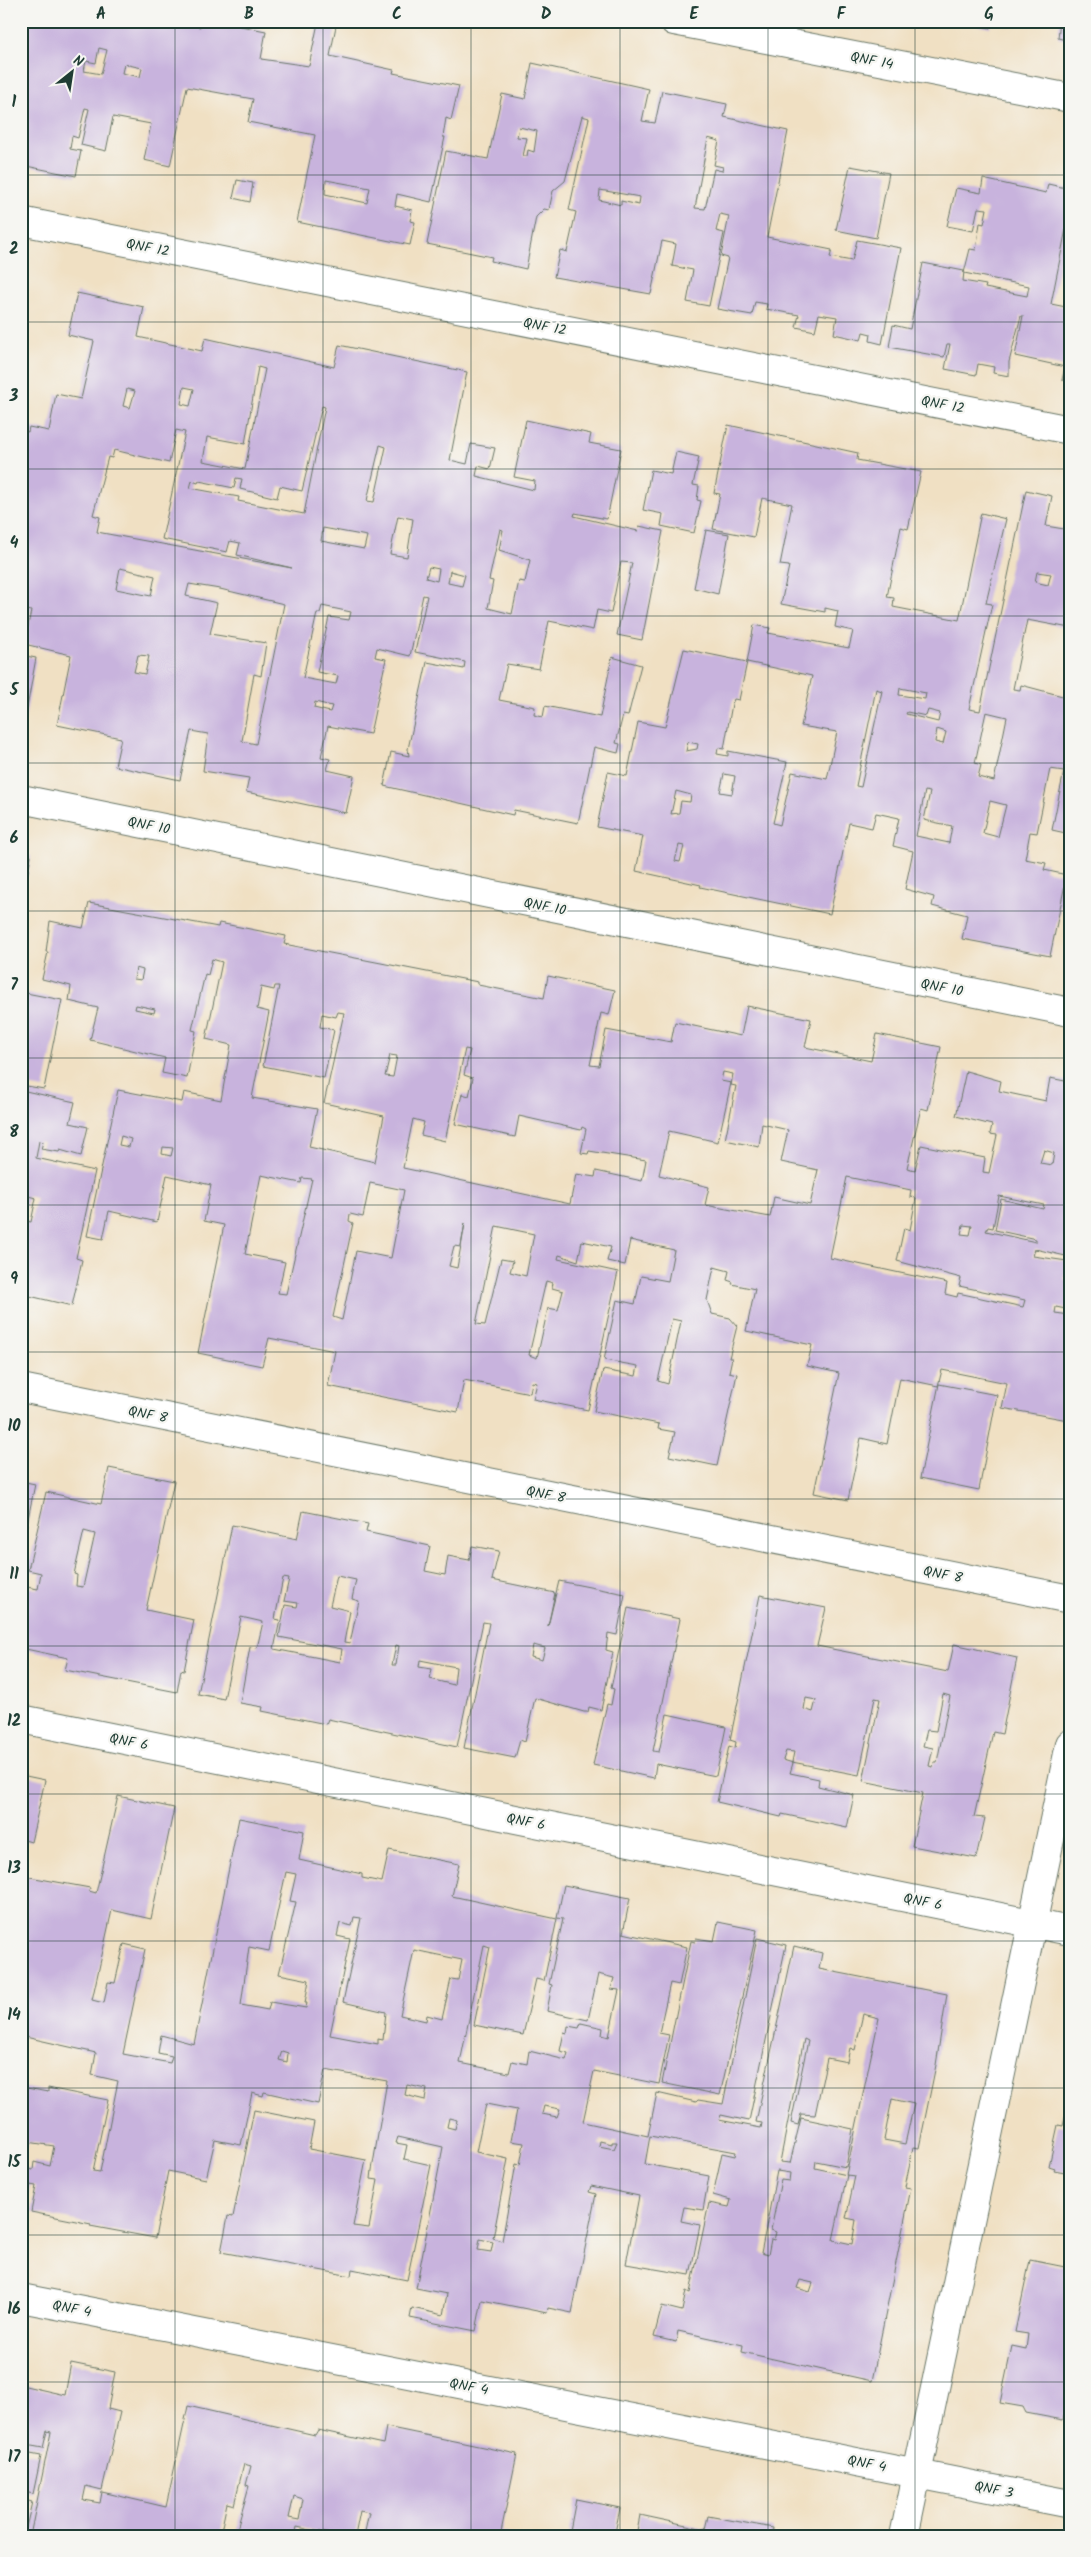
<svg xmlns="http://www.w3.org/2000/svg" width="1091" height="2557" font-family="Kalam,sans-serif">
<rect width="100%" height="100%" fill="#f6f6f2"/>
<filter id="ink" filterUnits="userSpaceOnUse"><feTurbulence type="fractalNoise" baseFrequency=".02" numOctaves="2"/><feDisplacementMap in="SourceGraphic" scale="10" xChannelSelector="R" yChannelSelector="G"/><feConvolveMatrix kernelMatrix="1 2 1 2 8 2 1 2 1" color-interpolation-filters="sRGB"/></filter>
<filter id="wash" filterUnits="userSpaceOnUse"><feTurbulence type="fractalNoise" baseFrequency=".0096" numOctaves="4" result="noise"/><feDisplacementMap in="SourceGraphic" scale="20" xChannelSelector="R" yChannelSelector="G"/><feGaussianBlur stdDeviation="1.12" result="paint"/><feColorMatrix in="noise" values="0 0 0 0 0 0 0 0 0 0 0 0 0 0 0 0 0 1.4 0 .05"/><feComposite in="paint" operator="in"/></filter>
<g filter="url(#wash)">
<rect width="100%" height="100%" fill="#f0e0c3"/>
<g id="blocks">
<!-- building -->
<path fill="#c8b3dd" fill-rule="evenodd" d="M 21,21 L 170,21 L 200,27 L 201,21 L 215,21 L 266,31 L 261,59 L 309,66 L 318,23 L 336,26 L 330,56 L 394,70 L 393,73 L 459,86 L 451,120 L 446,118 L 443,137 L 445,137 L 431,202 L 397,194 L 395,206 L 412,210 L 410,221 L 415,222 L 410,245 L 297,222 L 315,135 L 248,122 L 253,99 L 187,87 L 170,166 L 144,160 L 151,124 L 113,117 L 106,151 L 81,145 L 89,109 L 85,108 L 78,138 L 72,136 L 70,149 L 81,151 L 76,176 L 21,165 ZM 99,48 L 107,50 L 101,74 L 84,71 L 86,61 L 96,63 ZM 124,64 L 142,68 L 140,77 L 122,73 ZM 326,180 L 370,188 L 367,203 L 325,194 Z
M 958,21 L 991,21 L 991,25 L 990,28 Z
M 1060,21 L 1070,21 L 1070,41 L 1058,38 Z
M 532,63 L 649,89 L 642,121 L 655,123 L 662,91 L 727,104 L 724,117 L 788,131 L 767,237 L 832,250 L 830,257 L 852,261 L 857,240 L 901,248 L 882,344 L 870,341 L 871,334 L 863,332 L 861,340 L 834,334 L 837,317 L 819,314 L 815,331 L 796,327 L 799,315 L 766,309 L 767,304 L 755,302 L 752,315 L 717,309 L 728,258 L 721,256 L 729,216 L 720,214 L 716,231 L 724,233 L 709,306 L 687,302 L 693,270 L 672,266 L 676,244 L 662,241 L 651,294 L 554,277 L 560,250 L 567,252 L 576,212 L 569,210 L 589,118 L 582,116 L 565,181 L 553,191 L 549,210 L 544,209 L 536,217 L 526,269 L 491,261 L 492,257 L 427,244 L 446,151 L 488,159 L 502,94 L 525,99 ZM 519,127 L 537,131 L 534,152 L 528,150 L 527,156 L 523,156 L 527,138 L 517,137 ZM 708,138 L 719,141 L 714,165 L 723,167 L 722,171 L 714,169 L 705,209 L 695,208 ZM 600,190 L 640,197 L 639,205 L 621,201 L 621,205 L 599,200 Z
M 850,166 L 889,173 L 876,238 L 836,230 Z
M 983,179 L 1046,193 L 1048,184 L 1070,189 L 1070,209 L 1051,304 L 1066,307 L 1070,292 L 1070,381 L 1062,380 L 1065,367 L 1015,356 L 1023,316 L 1021,316 L 1009,362 L 1009,376 L 993,373 L 994,367 L 978,364 L 976,375 L 945,369 L 950,344 L 947,344 L 944,357 L 889,347 L 893,325 L 910,329 L 923,263 L 964,271 L 963,281 L 986,285 L 985,288 L 1027,296 L 1029,286 L 964,273 L 970,249 L 976,250 L 980,223 L 984,224 L 987,209 L 978,208 L 973,231 L 947,226 L 956,188 L 981,193 Z
M 237,180 L 253,183 L 250,202 L 233,198 Z
M 77,293 L 144,307 L 138,337 L 202,351 L 205,338 L 334,367 L 339,345 L 467,372 L 450,460 L 467,464 L 471,444 L 495,448 L 490,469 L 478,466 L 476,476 L 534,490 L 535,481 L 514,477 L 526,420 L 591,434 L 589,443 L 621,449 L 607,519 L 575,513 L 574,516 L 638,531 L 639,526 L 663,531 L 642,640 L 617,635 L 632,563 L 621,562 L 611,613 L 597,610 L 593,630 L 549,621 L 539,669 L 507,664 L 499,700 L 535,707 L 534,715 L 543,717 L 545,706 L 600,717 L 612,657 L 641,665 L 628,716 L 623,715 L 616,743 L 620,744 L 618,753 L 594,747 L 578,823 L 514,810 L 513,815 L 384,786 L 391,752 L 409,756 L 408,749 L 427,662 L 464,669 L 465,662 L 415,652 L 427,596 L 423,595 L 410,656 L 377,648 L 375,657 L 386,659 L 370,734 L 328,726 L 321,757 L 330,759 L 327,770 L 354,776 L 346,813 L 246,792 L 249,778 L 203,771 L 208,734 L 191,731 L 180,780 L 115,766 L 121,738 L 57,725 L 71,655 L 24,644 L 31,611 L 21,609 L 21,566 L 24,552 L 21,551 L 21,430 L 28,432 L 29,427 L 49,431 L 56,394 L 81,399 L 94,341 L 68,335 ZM 258,367 L 265,369 L 245,469 L 203,461 L 207,437 L 245,444 ZM 184,387 L 194,389 L 190,406 L 181,404 ZM 127,389 L 135,391 L 130,408 L 123,406 ZM 322,406 L 325,407 L 304,514 L 238,501 L 239,497 L 190,488 L 192,481 L 198,483 L 199,481 L 234,488 L 236,478 L 242,479 L 240,489 L 277,498 L 280,486 L 302,491 ZM 176,430 L 185,432 L 162,539 L 227,552 L 230,541 L 240,543 L 237,555 L 292,568 L 97,532 L 100,517 L 93,515 L 108,457 L 112,458 L 114,450 L 169,463 ZM 380,445 L 386,447 L 374,502 L 367,501 L 368,496 ZM 398,516 L 413,519 L 407,557 L 390,554 ZM 323,528 L 367,536 L 364,549 L 321,541 ZM 500,529 L 503,530 L 499,550 L 530,560 L 525,582 L 519,581 L 512,614 L 488,608 L 493,581 L 489,580 ZM 429,567 L 439,569 L 437,581 L 426,578 ZM 120,568 L 155,576 L 151,596 L 116,589 ZM 450,571 L 465,575 L 462,586 L 448,583 ZM 189,584 L 220,589 L 284,604 L 256,744 L 242,741 L 254,674 L 261,676 L 266,643 L 210,634 L 217,603 L 186,596 ZM 322,606 L 351,612 L 349,620 L 329,617 L 317,672 L 338,676 L 336,684 L 303,678 L 317,613 L 320,613 ZM 138,655 L 149,656 L 145,674 L 134,672 ZM 315,702 L 332,706 L 330,712 L 314,708 Z
M 728,425 L 858,453 L 857,460 L 921,472 L 908,529 L 901,527 L 887,597 L 894,598 L 893,607 L 959,620 L 981,513 L 1006,519 L 986,603 L 992,604 L 969,709 L 980,711 L 1026,490 L 1052,496 L 1046,526 L 1070,530 L 1070,628 L 1027,620 L 1013,689 L 1020,690 L 1021,685 L 1070,698 L 1070,834 L 1052,830 L 1064,771 L 1050,769 L 1037,833 L 1030,832 L 1025,859 L 1046,863 L 1044,870 L 1067,875 L 1050,956 L 962,939 L 967,915 L 932,906 L 934,897 L 905,889 L 913,851 L 893,846 L 899,818 L 876,813 L 872,828 L 849,823 L 830,914 L 700,887 L 701,885 L 636,871 L 643,836 L 597,827 L 608,772 L 627,776 L 638,722 L 665,727 L 684,649 L 747,662 L 739,700 L 734,699 L 732,704 L 724,749 L 718,748 L 717,754 L 728,756 L 728,751 L 787,762 L 773,823 L 780,825 L 792,772 L 827,779 L 837,732 L 801,726 L 812,676 L 747,662 L 754,625 L 770,628 L 768,633 L 849,648 L 853,631 L 835,627 L 838,611 L 825,608 L 825,612 L 781,604 L 789,566 L 780,565 L 792,504 L 762,498 L 754,537 L 713,529 L 720,494 L 714,493 ZM 1037,572 L 1051,574 L 1048,585 L 1035,582 ZM 900,688 L 926,693 L 925,699 L 899,695 ZM 876,689 L 882,691 L 861,787 L 856,786 ZM 928,710 L 940,713 L 938,722 L 906,714 L 907,712 L 926,716 ZM 986,712 L 1007,717 L 994,781 L 978,777 L 981,765 L 975,763 ZM 937,729 L 946,732 L 943,744 L 935,742 ZM 688,742 L 698,744 L 697,749 L 686,751 ZM 724,774 L 735,776 L 732,794 L 720,792 ZM 676,791 L 691,795 L 690,802 L 681,801 L 679,813 L 671,814 ZM 925,791 L 930,792 L 924,820 L 952,826 L 949,843 L 916,836 ZM 990,801 L 1006,805 L 998,837 L 983,833 ZM 679,845 L 684,846 L 680,862 L 675,861 Z
M 676,452 L 699,457 L 693,485 L 699,486 L 697,500 L 701,501 L 694,533 L 661,526 L 663,514 L 643,510 L 651,470 L 671,474 Z
M 706,530 L 729,534 L 718,594 L 694,588 Z
M 21,655 L 36,658 L 23,730 L 21,729 Z
M 21,854 L 31,856 L 22,901 L 21,900 Z
M 89,903 L 218,927 L 219,923 L 286,936 L 284,944 L 478,982 L 478,985 L 544,998 L 548,976 L 615,990 L 609,1015 L 601,1013 L 590,1065 L 599,1066 L 606,1030 L 671,1042 L 675,1022 L 741,1036 L 747,1006 L 811,1019 L 805,1047 L 871,1061 L 877,1034 L 941,1047 L 928,1110 L 921,1108 L 907,1168 L 915,1170 L 921,1145 L 985,1158 L 983,1172 L 989,1173 L 997,1135 L 990,1134 L 992,1125 L 956,1116 L 966,1071 L 1001,1081 L 999,1091 L 1046,1101 L 1050,1078 L 1070,1082 L 1070,1257 L 1035,1249 L 1033,1256 L 1067,1261 L 1064,1280 L 1070,1281 L 1070,1310 L 1056,1307 L 1055,1313 L 1070,1315 L 1070,1410 L 1068,1420 L 1002,1408 L 1007,1383 L 942,1370 L 938,1386 L 900,1378 L 887,1444 L 861,1438 L 848,1500 L 814,1493 L 839,1373 L 807,1366 L 812,1345 L 746,1331 L 755,1289 L 732,1284 L 733,1282 L 727,1280 L 729,1271 L 714,1267 L 707,1300 L 712,1314 L 730,1318 L 737,1326 L 729,1358 L 732,1358 L 729,1372 L 737,1374 L 717,1466 L 669,1456 L 675,1432 L 658,1429 L 659,1424 L 594,1411 L 603,1370 L 636,1376 L 638,1366 L 604,1360 L 617,1300 L 635,1304 L 641,1276 L 668,1281 L 674,1250 L 630,1240 L 625,1265 L 607,1261 L 611,1247 L 582,1241 L 578,1261 L 559,1255 L 558,1259 L 618,1272 L 588,1410 L 533,1399 L 537,1383 L 532,1382 L 530,1393 L 464,1380 L 458,1412 L 328,1386 L 335,1351 L 269,1338 L 262,1366 L 198,1353 L 224,1225 L 204,1221 L 211,1185 L 167,1175 L 157,1222 L 109,1211 L 103,1239 L 87,1236 L 118,1090 L 182,1102 L 184,1092 L 221,1100 L 231,1045 L 206,1039 L 222,962 L 212,959 L 208,975 L 205,974 L 192,1030 L 196,1031 L 187,1078 L 162,1073 L 165,1058 L 90,1040 L 98,1008 L 69,1001 L 71,986 L 42,979 L 48,952 L 46,952 L 50,921 L 83,928 ZM 136,968 L 143,970 L 141,980 L 134,979 ZM 275,986 L 279,986 L 263,1066 L 324,1078 L 334,1030 L 320,1027 L 322,1014 L 336,1017 L 338,1012 L 344,1013 L 324,1103 L 384,1116 L 375,1162 L 309,1147 L 317,1109 L 252,1098 L 269,1012 L 257,1009 L 261,987 L 274,990 ZM 136,1005 L 155,1009 L 154,1013 L 135,1009 ZM 465,1049 L 470,1050 L 464,1075 L 473,1078 L 469,1096 L 462,1094 L 455,1124 L 515,1137 L 519,1116 L 581,1130 L 582,1127 L 586,1129 L 581,1153 L 588,1154 L 589,1151 L 646,1160 L 642,1181 L 596,1171 L 595,1177 L 576,1174 L 570,1204 L 403,1168 L 413,1119 L 424,1122 L 421,1135 L 445,1141 ZM 390,1055 L 397,1056 L 393,1077 L 385,1076 ZM 723,1072 L 733,1074 L 731,1085 L 736,1086 L 725,1140 L 759,1147 L 762,1124 L 788,1130 L 781,1162 L 818,1170 L 810,1205 L 774,1197 L 770,1217 L 705,1205 L 709,1187 L 659,1175 L 669,1131 L 718,1142 L 731,1083 L 721,1081 ZM 121,1136 L 131,1139 L 129,1147 L 119,1145 ZM 163,1147 L 173,1148 L 171,1156 L 162,1154 ZM 1044,1150 L 1054,1153 L 1052,1165 L 1040,1163 ZM 261,1175 L 301,1183 L 302,1178 L 312,1179 L 286,1294 L 278,1293 L 285,1262 L 245,1254 ZM 847,1177 L 911,1190 L 910,1197 L 916,1198 L 910,1230 L 904,1228 L 897,1261 L 961,1278 L 959,1286 L 1025,1300 L 1023,1307 L 958,1293 L 957,1297 L 945,1294 L 947,1283 L 830,1258 ZM 370,1183 L 404,1190 L 391,1258 L 356,1251 L 342,1320 L 333,1317 L 353,1223 L 349,1221 L 350,1214 L 363,1217 ZM 999,1196 L 1044,1205 L 1043,1209 L 1001,1199 L 995,1230 L 1036,1239 L 1036,1242 L 986,1231 L 988,1227 L 993,1228 ZM 465,1223 L 457,1268 L 449,1266 L 454,1246 L 461,1247 ZM 963,1225 L 972,1226 L 970,1235 L 961,1234 ZM 496,1226 L 534,1234 L 526,1276 L 510,1272 L 513,1261 L 501,1259 L 485,1325 L 476,1324 ZM 546,1281 L 553,1283 L 552,1288 L 563,1291 L 558,1310 L 548,1308 L 537,1358 L 529,1355 ZM 672,1319 L 681,1321 L 668,1384 L 658,1381 Z
M 21,992 L 62,1000 L 44,1089 L 21,1085 Z
M 21,1090 L 75,1102 L 70,1123 L 88,1127 L 81,1156 L 60,1150 L 59,1152 L 41,1149 L 43,1142 L 39,1141 L 36,1158 L 95,1171 L 76,1258 L 82,1260 L 72,1306 L 21,1294 ZM 28,1196 L 36,1198 L 31,1222 L 23,1220 Z
M 939,1384 L 997,1395 L 979,1490 L 920,1478 Z
M 109,1468 L 174,1481 L 146,1610 L 194,1620 L 184,1671 L 181,1670 L 177,1692 L 65,1670 L 68,1658 L 21,1648 L 21,1586 L 38,1589 L 41,1573 L 28,1570 L 46,1492 L 101,1504 ZM 84,1531 L 95,1534 L 83,1587 L 76,1586 L 77,1575 L 74,1574 Z
M 21,1481 L 35,1484 L 26,1529 L 21,1528 Z
M 303,1511 L 368,1524 L 366,1532 L 430,1546 L 425,1571 L 445,1575 L 448,1556 L 469,1560 L 472,1546 L 499,1551 L 492,1580 L 555,1593 L 548,1626 L 559,1581 L 625,1594 L 617,1635 L 608,1633 L 606,1650 L 613,1652 L 601,1710 L 589,1707 L 588,1712 L 584,1712 L 535,1698 L 525,1742 L 520,1740 L 515,1758 L 464,1748 L 489,1623 L 483,1622 L 457,1747 L 328,1719 L 326,1724 L 262,1711 L 263,1707 L 240,1703 L 250,1647 L 257,1648 L 263,1622 L 241,1617 L 224,1699 L 198,1694 L 232,1525 L 297,1539 ZM 337,1576 L 356,1580 L 352,1599 L 359,1601 L 350,1643 L 344,1642 L 350,1611 L 330,1606 ZM 283,1578 L 289,1579 L 284,1601 L 298,1603 L 297,1607 L 285,1605 L 279,1637 L 342,1649 L 340,1662 L 274,1649 L 280,1620 L 275,1619 ZM 396,1645 L 399,1646 L 396,1665 L 392,1665 ZM 533,1645 L 545,1648 L 542,1660 L 531,1657 ZM 420,1660 L 456,1667 L 454,1685 L 430,1679 L 432,1669 L 419,1667 Z
M 760,1595 L 826,1608 L 817,1646 L 948,1672 L 954,1644 L 1017,1658 L 1002,1734 L 993,1732 L 974,1817 L 985,1818 L 976,1858 L 912,1846 L 923,1793 L 863,1781 L 880,1699 L 875,1698 L 859,1775 L 792,1762 L 794,1752 L 786,1751 L 783,1760 L 793,1763 L 790,1773 L 819,1779 L 818,1786 L 854,1795 L 847,1828 L 782,1814 L 781,1817 L 717,1802 L 729,1746 L 735,1748 L 736,1742 L 730,1740 ZM 943,1694 L 950,1696 L 937,1762 L 934,1762 L 933,1767 L 929,1766 L 933,1748 L 923,1746 L 927,1730 L 936,1731 ZM 806,1698 L 816,1700 L 813,1712 L 804,1709 Z
M 628,1608 L 680,1619 L 653,1751 L 659,1752 L 667,1714 L 726,1727 L 716,1776 L 656,1764 L 654,1778 L 593,1765 L 607,1704 L 611,1705 L 614,1689 L 611,1688 Z
M 21,1775 L 45,1780 L 31,1842 L 21,1839 Z
M 118,1796 L 174,1808 L 151,1919 L 112,1910 L 92,2000 L 104,2003 L 108,1982 L 115,1983 L 124,1944 L 145,1949 L 123,2054 L 170,2063 L 172,2056 L 158,2053 L 161,2035 L 194,2044 L 239,1818 L 304,1831 L 299,1860 L 362,1874 L 362,1878 L 382,1882 L 389,1850 L 459,1864 L 452,1896 L 557,1919 L 544,1981 L 536,1979 L 523,2035 L 474,2025 L 490,1947 L 484,1945 L 460,2063 L 509,2073 L 512,2061 L 527,2064 L 529,2051 L 566,2060 L 568,2053 L 560,2051 L 564,2032 L 567,2033 L 568,2026 L 579,2028 L 581,2023 L 603,2028 L 602,2035 L 609,2037 L 619,1990 L 611,1989 L 614,1978 L 598,1974 L 588,2020 L 547,2011 L 552,1985 L 549,1984 L 563,1919 L 557,1918 L 564,1885 L 630,1898 L 623,1933 L 687,1947 L 679,1985 L 670,1983 L 659,2033 L 669,2035 L 659,2084 L 594,2071 L 583,2122 L 648,2136 L 657,2093 L 696,2102 L 698,2100 L 723,2104 L 757,1938 L 786,1945 L 749,2121 L 721,2115 L 719,2120 L 761,2128 L 762,2123 L 756,2122 L 794,1946 L 822,1953 L 819,1969 L 947,1994 L 936,2065 L 919,2148 L 913,2147 L 905,2187 L 911,2188 L 872,2381 L 742,2352 L 743,2345 L 678,2331 L 676,2342 L 654,2337 L 662,2306 L 682,2311 L 686,2291 L 690,2293 L 709,2203 L 729,2207 L 731,2200 L 713,2195 L 722,2153 L 735,2156 L 736,2152 L 650,2136 L 645,2164 L 709,2176 L 703,2210 L 684,2207 L 681,2221 L 700,2225 L 690,2275 L 626,2264 L 639,2196 L 591,2186 L 589,2192 L 596,2194 L 572,2313 L 548,2308 L 547,2313 L 482,2300 L 476,2331 L 410,2318 L 412,2308 L 443,2315 L 447,2294 L 416,2288 L 443,2147 L 398,2137 L 396,2143 L 407,2145 L 404,2159 L 431,2165 L 407,2280 L 352,2269 L 351,2276 L 221,2252 L 228,2216 L 233,2217 L 254,2110 L 314,2122 L 309,2149 L 366,2160 L 353,2226 L 369,2228 L 378,2180 L 371,2179 L 372,2170 L 387,2081 L 325,2070 L 318,2104 L 264,2092 L 263,2096 L 252,2093 L 241,2145 L 215,2140 L 206,2179 L 168,2171 L 155,2238 L 90,2226 L 91,2224 L 31,2212 L 36,2186 L 30,2185 L 25,2209 L 21,2208 L 21,2087 L 48,2092 L 48,2088 L 108,2100 L 93,2171 L 100,2172 L 118,2081 L 92,2075 L 96,2053 L 21,2036 L 21,1888 L 24,1876 L 90,1888 L 89,1891 L 96,1893 ZM 286,1872 L 296,1874 L 290,1901 L 296,1902 L 279,1974 L 309,1980 L 305,2003 L 307,2003 L 306,2008 L 270,2002 L 268,2010 L 241,2005 L 249,1947 L 269,1951 ZM 354,1917 L 361,1918 L 343,2002 L 386,2012 L 383,2040 L 378,2039 L 378,2044 L 330,2035 L 350,1939 L 337,1936 L 340,1923 L 352,1926 ZM 414,1950 L 462,1960 L 458,1980 L 451,1979 L 442,2019 L 427,2015 L 426,2021 L 400,2015 ZM 863,2014 L 879,2018 L 846,2175 L 855,2176 L 846,2218 L 856,2220 L 852,2244 L 833,2240 L 847,2175 L 815,2168 L 816,2161 L 846,2167 L 853,2129 L 801,2118 L 790,2163 L 780,2162 L 804,2039 L 808,2041 L 791,2123 L 798,2125 L 801,2114 L 815,2115 L 827,2058 L 847,2062 L 850,2048 L 855,2050 ZM 282,2051 L 288,2053 L 287,2062 L 279,2060 ZM 407,2085 L 427,2089 L 425,2100 L 405,2095 ZM 892,2099 L 914,2104 L 905,2144 L 884,2140 ZM 486,2104 L 517,2110 L 511,2141 L 524,2143 L 520,2165 L 516,2164 L 502,2241 L 493,2238 L 508,2159 L 476,2152 ZM 544,2106 L 560,2109 L 557,2117 L 542,2114 ZM 449,2118 L 457,2120 L 455,2129 L 447,2127 ZM 600,2141 L 612,2144 L 612,2142 L 617,2142 L 614,2149 L 599,2146 ZM 28,2142 L 54,2146 L 50,2166 L 34,2162 L 33,2170 L 24,2168 ZM 777,2171 L 790,2173 L 789,2181 L 781,2180 L 771,2230 L 776,2232 L 774,2240 L 771,2239 L 768,2255 L 761,2253 ZM 480,2239 L 493,2242 L 491,2252 L 478,2250 ZM 800,2280 L 813,2283 L 810,2292 L 797,2288 Z
M 718,1922 L 757,1930 L 720,2095 L 662,2083 L 691,1941 L 695,1942 L 696,1938 L 714,1941 Z
M 1070,2097 L 1070,2173 L 1054,2170 L 1055,2168 L 1049,2166 L 1058,2125 L 1063,2126 Z
M 1030,2260 L 1070,2268 L 1070,2417 L 1064,2416 L 1063,2420 L 1026,2413 L 1023,2407 L 1000,2403 L 1012,2346 L 1026,2349 L 1028,2334 L 1015,2332 Z
M 71,2363 L 115,2372 L 108,2409 L 120,2412 L 102,2490 L 86,2486 L 83,2500 L 100,2503 L 102,2492 L 166,2507 L 188,2406 L 315,2435 L 318,2430 L 383,2444 L 386,2427 L 517,2454 L 501,2532 L 514,2536 L 364,2536 L 369,2513 L 360,2511 L 355,2536 L 340,2536 L 297,2527 L 295,2536 L 228,2536 L 229,2531 L 236,2533 L 249,2486 L 246,2485 L 251,2466 L 244,2464 L 234,2505 L 227,2503 L 221,2531 L 226,2532 L 225,2536 L 30,2536 L 51,2432 L 47,2431 L 43,2448 L 26,2445 L 25,2453 L 41,2456 L 33,2494 L 21,2491 L 21,2385 L 65,2395 ZM 294,2496 L 303,2499 L 299,2520 L 289,2518 Z
M 21,2499 L 32,2502 L 24,2536 L 21,2536 Z
M 576,2499 L 620,2508 L 615,2533 L 621,2534 L 621,2536 L 569,2536 Z
M 640,2515 L 705,2529 L 708,2516 L 773,2528 L 772,2536 L 636,2536 Z"/>
</g>
</g>
<g filter="url(#ink)">
<use href="#blocks" fill-opacity="0" stroke="#687666" stroke-width="1"/>
<g fill="none" stroke-linecap="round" stroke-linejoin="round">
<!-- minor casing -->
<g stroke="#687666" stroke-width="30">
<path id="minor" d="M 674,21 L 1070,98
M 21,221 L 1070,430
M 21,799 L 1070,1012
M 21,1388 L 1070,1599
M 21,1719 L 1070,1931
M 21,2298 L 1070,2504
M 904,2536 L 1070,1744"/>
</g>
<!-- minor -->
<use href="#minor" stroke="#fff" stroke-width="28"/>
</g>
</g>
<!-- grid -->
<path fill="none" stroke="#1f3d34" stroke-width="1" stroke-opacity="0.55" d="M 175,21 L 175,2536M 323,21 L 323,2536M 471,21 L 471,2536M 620,21 L 620,2536M 768,21 L 768,2536M 915,21 L 915,2536M 21,175 L 1070,175M 21,322 L 1070,322M 21,469 L 1070,469M 21,616 L 1070,616M 21,763 L 1070,763M 21,911 L 1070,911M 21,1058 L 1070,1058M 21,1205 L 1070,1205M 21,1352 L 1070,1352M 21,1499 L 1070,1499M 21,1646 L 1070,1646M 21,1794 L 1070,1794M 21,1941 L 1070,1941M 21,2088 L 1070,2088M 21,2235 L 1070,2235M 21,2382 L 1070,2382"/>
<g text-anchor="middle" stroke-width="4.5" stroke-linejoin="round" paint-order="stroke">
<!-- street labels -->
<g font-size="14" fill="#1f3d34" stroke="#f6f6f2">
<text transform="translate(872 60) rotate(11)" y="5">QNF 14</text>
<text transform="translate(148 247) rotate(11)" y="5">QNF 12</text>
<text transform="translate(545 326) rotate(11)" y="5">QNF 12</text>
<text transform="translate(943 404) rotate(11)" y="5">QNF 12</text>
<text transform="translate(149 825) rotate(11)" y="5">QNF 10</text>
<text transform="translate(545 906) rotate(11)" y="5">QNF 10</text>
<text transform="translate(942 987) rotate(11)" y="5">QNF 10</text>
<text transform="translate(148 1414) rotate(11)" y="5">QNF 8</text>
<text transform="translate(546 1494) rotate(11)" y="5">QNF 8</text>
<text transform="translate(943 1574) rotate(11)" y="5">QNF 8</text>
<text transform="translate(129 1741) rotate(11)" y="5">QNF 6</text>
<text transform="translate(526 1821) rotate(11)" y="5">QNF 6</text>
<text transform="translate(923 1901) rotate(11)" y="5">QNF 6</text>
<text transform="translate(72 2308) rotate(11)" y="5">QNF 4</text>
<text transform="translate(469 2386) rotate(11)" y="5">QNF 4</text>
<text transform="translate(867 2463) rotate(11)" y="5">QNF 4</text>
<text transform="translate(994 2489) rotate(11)" y="5">QNF 3</text>
</g>
</g>
<!-- margin -->
<rect width="1091" height="2557" fill="none" stroke="#f6f6f2" stroke-width="55"/>
<!-- north arrow -->
<g transform="translate(72 72) rotate(30)" stroke="#f6f6f2" stroke-width="4" paint-order="stroke">
<path d="M0-4L9 19L0 12L-9 19Z" fill="#1f3d34"/>
<text y="-8" font-size="14" font-weight="bold" text-anchor="middle" fill="#1f3d34">N</text>
</g>
<rect x="28" y="28" width="1036" height="2502" fill="none" stroke="#1f3d34" stroke-width="2"/>
<g font-size="16" text-anchor="middle" font-weight="bold" fill="#1f3d34">
<text x="101" y="19">A</text>
<text x="249" y="19">B</text>
<text x="397" y="19">C</text>
<text x="546" y="19">D</text>
<text x="694" y="19">E</text>
<text x="841" y="19">F</text>
<text x="989" y="19">G</text>
<text x="14" y="107">1</text>
<text x="14" y="254">2</text>
<text x="14" y="401">3</text>
<text x="14" y="548">4</text>
<text x="14" y="695">5</text>
<text x="14" y="843">6</text>
<text x="14" y="990">7</text>
<text x="14" y="1137">8</text>
<text x="14" y="1284">9</text>
<text x="14" y="1431">10</text>
<text x="14" y="1579">11</text>
<text x="14" y="1726">12</text>
<text x="14" y="1873">13</text>
<text x="14" y="2020">14</text>
<text x="14" y="2167">15</text>
<text x="14" y="2314">16</text>
<text x="14" y="2462">17</text>
</g>
</svg>
